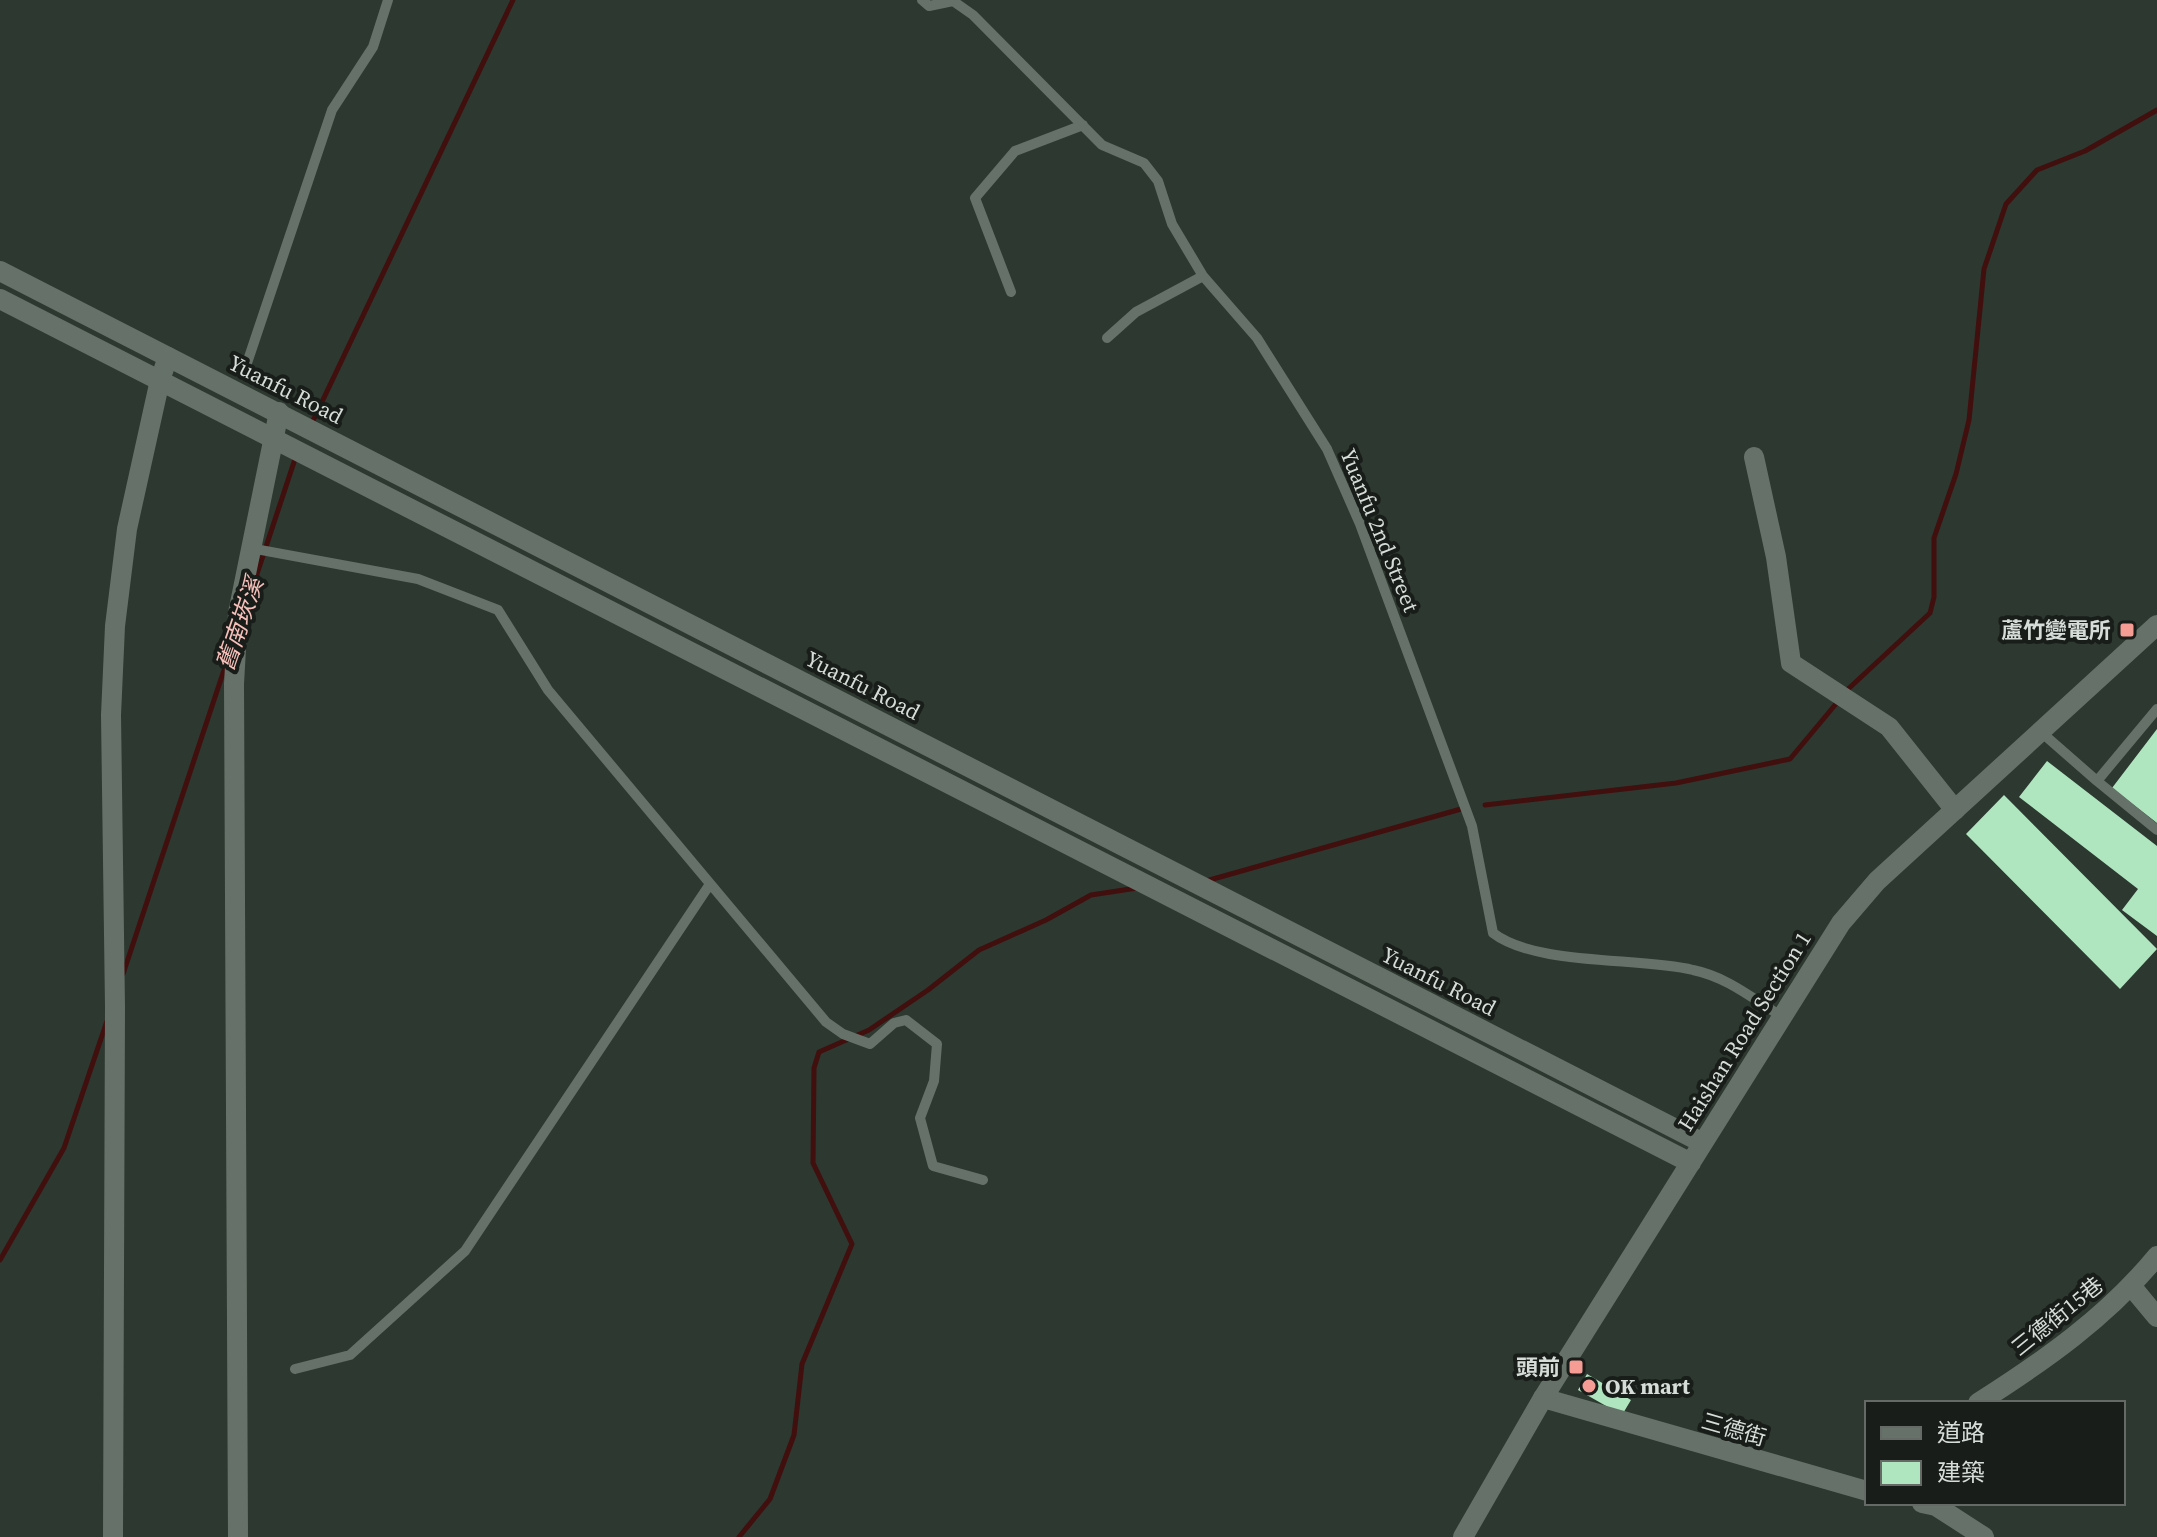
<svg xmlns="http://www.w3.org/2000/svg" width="2157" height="1537" font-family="'Source Serif 4','Noto Sans TC',serif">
<rect width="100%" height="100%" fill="#2d3830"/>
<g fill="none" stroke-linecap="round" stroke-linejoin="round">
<!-- stream -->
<path stroke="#410f0e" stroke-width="5" d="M 311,425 L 513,0
M 254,583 L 296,456
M 1846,691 L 1930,613 L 1934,597 L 1934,538 L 1956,474 L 1969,420 L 1984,269 L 2006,204 L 2037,170 L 2085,151 L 2157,110
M 1485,805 L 1676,783 L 1790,759 L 1840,699
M 1206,881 L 1461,809
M 123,974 L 226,664
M 0,1260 L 64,1148 L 107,1021
M 739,1537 L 770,1499 L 794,1435 L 802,1364 L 852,1244 L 813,1163 L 814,1068 L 819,1052 L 869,1030 L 928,990 L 979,950 L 1046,920 L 1091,895 L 1137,888"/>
</g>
<!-- building -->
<path fill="#afe6bf" d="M 2157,729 L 2157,823 L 2112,788 Z
M 2047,761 L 2157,846 L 2157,936 L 2122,910 L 2138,889 L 2019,797 Z
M 2004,795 L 2157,949 L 2120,989 L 1966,834 Z
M 1587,1374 L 1631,1400 L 1622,1415 L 1578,1390 Z"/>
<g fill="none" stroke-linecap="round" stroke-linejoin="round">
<!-- lane -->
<path stroke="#667269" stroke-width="10" d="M 922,0 L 929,6 L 953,1 L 973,15 L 1102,145 L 1144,163 L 1158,181 L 1172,224 L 1203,276 L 1257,338 L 1327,449 L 1360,524 L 1472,826 L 1493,933 C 1536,966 1639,957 1693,970 C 1727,977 1752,998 1781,1016
M 1011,292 L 975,198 L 1015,151 L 1083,125
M 1107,338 L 1136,312 L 1203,276
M 244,372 L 332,110 L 373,47 L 388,0
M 250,548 L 418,579 L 498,610 L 548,690 L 826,1022 L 843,1034 L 870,1044 L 894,1023 L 906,1020 L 937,1044 L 934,1081 L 920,1118 L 933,1166 L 983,1180
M 2041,732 L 2097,781 L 2157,709
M 2097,781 L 2157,830
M 295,1369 L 350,1355 L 465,1251 L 710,884"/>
<!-- street -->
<path stroke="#667269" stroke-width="20" d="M 1754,457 L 1776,557 L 1791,663 L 1889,727 L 1955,810
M 2132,1287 L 2157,1317
M 1543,1398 L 1867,1491
M 1978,1403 C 2044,1361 2107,1317 2157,1256
M 1922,1503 L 1936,1506 L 1984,1537
M 113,1537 L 115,1007 L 111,715 L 115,626 L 127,529 L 160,380 L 168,357
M 238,1537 L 234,684 L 238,613 L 279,412"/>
<!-- secondary -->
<path stroke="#667269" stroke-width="20" d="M 0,271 L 1703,1143
M 0,299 L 1691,1163
M 1463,1537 L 1543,1398 L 1841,923 L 1877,881 L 2157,625"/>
</g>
<!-- markers -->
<g fill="#f59c94" stroke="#191d1a" stroke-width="3">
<rect x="2119" y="622" width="16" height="16" rx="4"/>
<rect x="1568" y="1359" width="16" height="16" rx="4"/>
<circle cx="1589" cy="1386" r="8"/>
</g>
<g text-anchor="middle" stroke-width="8" stroke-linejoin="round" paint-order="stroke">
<!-- street labels -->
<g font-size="22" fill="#d6ddd8" stroke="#191d1a">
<text transform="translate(286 389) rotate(27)" y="8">Yuanfu Road</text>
<text transform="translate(1380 530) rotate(68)" y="8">Yuanfu 2nd Street</text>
<text transform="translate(863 685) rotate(27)" y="8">Yuanfu Road</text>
<text transform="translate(1439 981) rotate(27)" y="8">Yuanfu Road</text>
<text transform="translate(1744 1031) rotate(-58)" y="8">Haishan Road Section 1</text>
<text transform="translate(2057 1316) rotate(-39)" y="8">三德街15巷</text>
<text transform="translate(1734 1429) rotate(16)" y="8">三德街</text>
</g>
<!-- poi labels -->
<g font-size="22" font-weight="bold" fill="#d6ddd8" stroke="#191d1a" text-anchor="end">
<text x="2111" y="638">蘆竹變電所</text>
<text x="1560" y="1375">頭前</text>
<text x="1605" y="1394" text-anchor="start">OK mart</text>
</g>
<!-- water labels -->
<g font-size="24" font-style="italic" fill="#f7bfb9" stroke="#191d1a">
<text transform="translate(240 624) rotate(-71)" y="8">舊南崁溪</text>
</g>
</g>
<!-- legend -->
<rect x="1865" y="1401" width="260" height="104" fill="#191d1a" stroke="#656a66" stroke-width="2"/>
<rect x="1881" y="1427" width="40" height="12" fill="#667269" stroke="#656a66" stroke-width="2"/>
<text x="1937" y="1441" font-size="24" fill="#d6ddd8">道路</text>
<rect x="1881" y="1461" width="40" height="24" fill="#afe6bf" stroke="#656a66" stroke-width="2"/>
<text x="1937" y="1481" font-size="24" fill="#d6ddd8">建築</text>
</svg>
